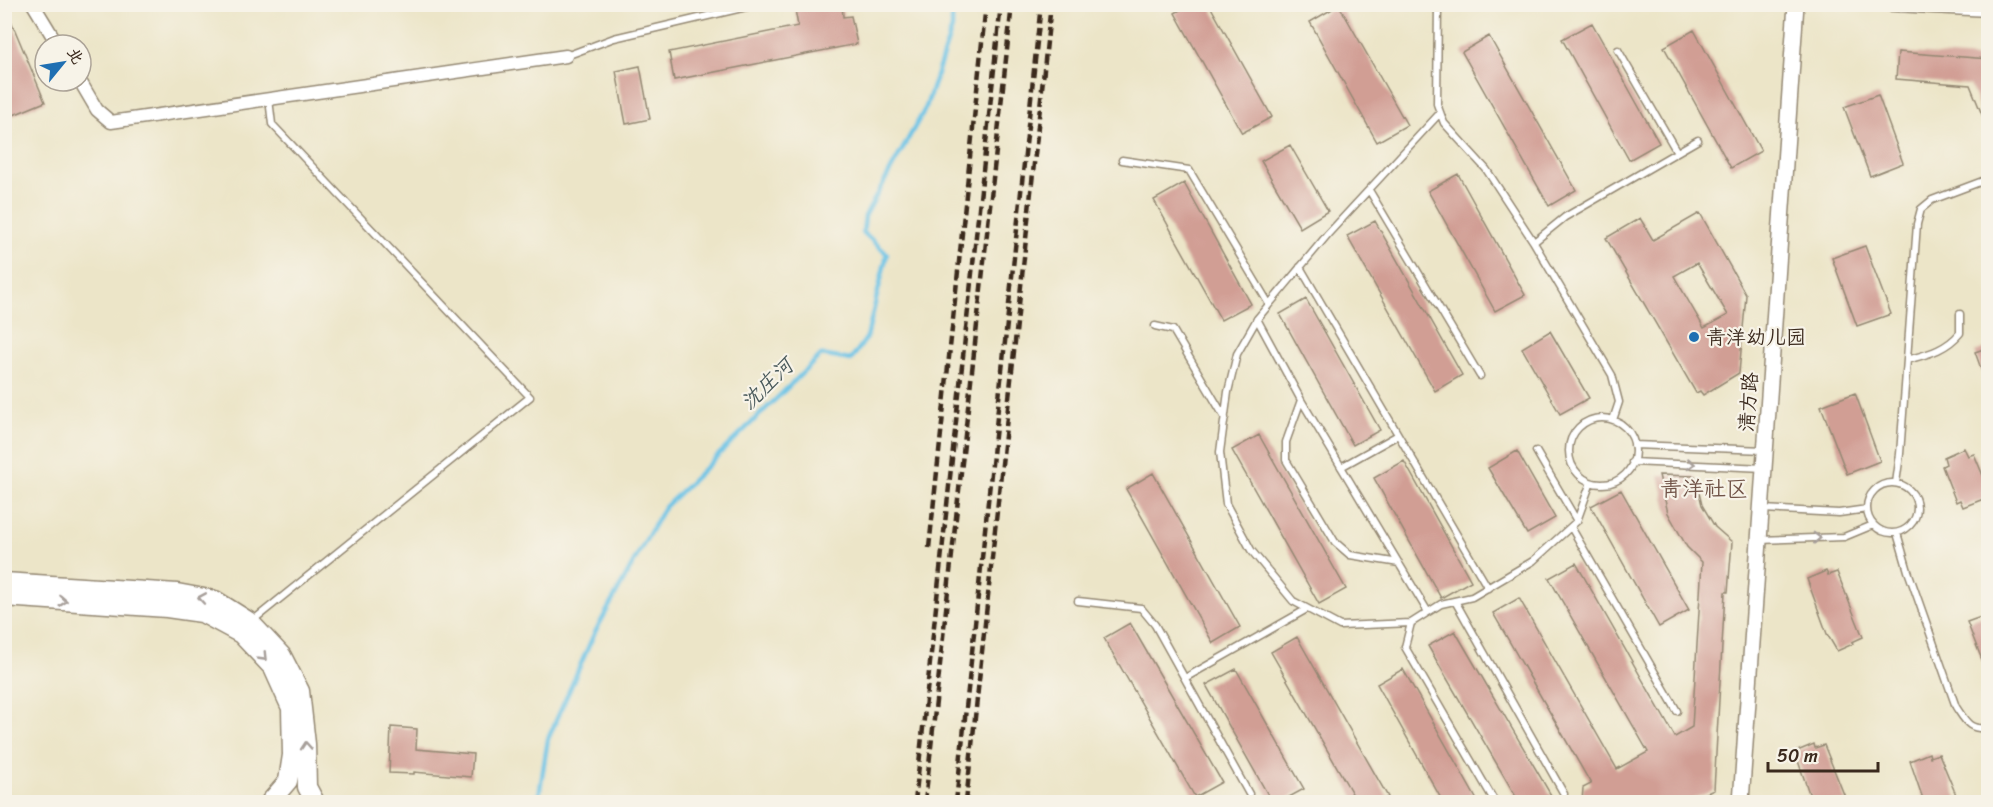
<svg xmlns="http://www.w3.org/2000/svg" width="1993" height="807" font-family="Sriracha,'LXGW WenKai TC',sans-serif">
<rect width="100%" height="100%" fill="#f7f3e8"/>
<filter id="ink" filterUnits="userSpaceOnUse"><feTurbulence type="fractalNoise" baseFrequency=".0167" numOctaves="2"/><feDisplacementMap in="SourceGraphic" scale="12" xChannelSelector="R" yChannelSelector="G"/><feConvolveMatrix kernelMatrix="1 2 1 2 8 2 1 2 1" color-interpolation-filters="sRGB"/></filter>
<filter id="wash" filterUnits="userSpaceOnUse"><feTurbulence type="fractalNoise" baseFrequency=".008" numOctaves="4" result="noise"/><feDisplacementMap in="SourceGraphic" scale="24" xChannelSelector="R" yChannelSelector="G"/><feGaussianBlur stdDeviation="1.35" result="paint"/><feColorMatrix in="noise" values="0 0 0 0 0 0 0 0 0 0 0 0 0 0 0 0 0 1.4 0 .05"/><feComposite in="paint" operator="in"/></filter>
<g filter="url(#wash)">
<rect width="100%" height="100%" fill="#ece5c8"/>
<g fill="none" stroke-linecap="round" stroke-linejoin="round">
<!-- stream -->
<path stroke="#68c2e6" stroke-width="4.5" d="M 538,802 L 548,739 L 594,634 L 663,509 L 821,355 L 851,360 L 867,337 L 887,254 L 863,232 L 865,216 L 926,107 L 952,28 L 952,4"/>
</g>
<g id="blocks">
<!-- building -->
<path fill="#d19e94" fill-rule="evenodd" d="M 4,4 L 45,102 L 11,116 L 4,100 Z
M 794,4 L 842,4 L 843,17 L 851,16 L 857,44 L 674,80 L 669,52 L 798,26 Z
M 1190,4 L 1209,4 L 1272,117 L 1242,133 L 1175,13 Z
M 1339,5 L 1407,125 L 1377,142 L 1310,22 Z
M 1592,23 L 1659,143 L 1629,160 L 1562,39 Z
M 1694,30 L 1761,151 L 1731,168 L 1664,47 Z
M 1489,36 L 1576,190 L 1549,206 L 1462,52 Z
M 1898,52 L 1989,59 L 1989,132 L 1970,85 L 1896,79 Z
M 640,66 L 650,119 L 626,124 L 616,71 Z
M 1878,95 L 1903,163 L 1870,176 L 1844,107 Z
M 1290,145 L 1328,211 L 1300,228 L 1261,161 Z
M 1458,174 L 1525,295 L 1495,311 L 1428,191 Z
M 1184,183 L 1251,304 L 1221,320 L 1154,200 Z
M 1700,213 L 1746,295 L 1739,373 L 1703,395 L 1700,391 L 1696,393 L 1606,238 L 1640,218 L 1653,240 ZM 1697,263 L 1728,315 L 1704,328 L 1674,276 Z
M 1375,221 L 1462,375 L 1435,391 L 1347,236 Z
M 1865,246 L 1891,314 L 1857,326 L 1832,258 Z
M 1306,299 L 1380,430 L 1353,445 L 1280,314 Z
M 1550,331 L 1589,398 L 1560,414 L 1522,348 Z
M 1989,347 L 1989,385 L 1987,385 L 1975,352 Z
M 1855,393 L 1880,461 L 1847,474 L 1821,406 Z
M 1259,435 L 1346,589 L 1319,604 L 1232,450 Z
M 1964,448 L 1968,456 L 1974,454 L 1989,490 L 1983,492 L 1986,498 L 1963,507 L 1960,500 L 1956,502 L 1942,466 L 1946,464 L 1944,457 Z
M 1517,451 L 1555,518 L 1527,534 L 1488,468 Z
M 1404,461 L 1471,581 L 1441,598 L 1374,478 Z
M 1153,473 L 1240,627 L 1213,643 L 1126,489 Z
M 1659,475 L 1695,476 L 1702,505 L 1715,527 L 1732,542 L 1728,592 L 1725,592 L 1714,790 L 1695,798 L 1689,802 L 1582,802 L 1583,788 L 1591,784 L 1493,613 L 1519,598 L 1617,769 L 1648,752 L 1549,578 L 1576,563 L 1675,737 L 1692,727 L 1702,562 L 1687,547 L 1668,513 Z
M 1621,490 L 1689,610 L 1659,627 L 1591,506 Z
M 1826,571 L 1828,575 L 1837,572 L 1863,637 L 1852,642 L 1853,644 L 1837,651 L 1827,634 L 1807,579 Z
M 1989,614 L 1989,674 L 1988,675 L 1967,622 Z
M 1130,623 L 1222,782 L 1195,797 L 1104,638 Z
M 1455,631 L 1555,802 L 1519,802 L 1428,646 Z
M 1297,637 L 1388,797 L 1378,802 L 1357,802 L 1271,652 Z
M 1236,669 L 1304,789 L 1280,802 L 1272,802 L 1206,685 Z
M 1403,669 L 1478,802 L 1443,802 L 1377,684 Z
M 391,727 L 417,729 L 416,749 L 473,754 L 471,777 L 414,772 L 414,774 L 389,773 Z
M 1814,744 L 1815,748 L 1824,745 L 1847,802 L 1812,802 L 1795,752 Z
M 1929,753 L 1930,757 L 1939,754 L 1959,802 L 1924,802 L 1910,761 Z"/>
</g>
</g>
<g filter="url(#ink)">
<use href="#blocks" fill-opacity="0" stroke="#948873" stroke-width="1.5"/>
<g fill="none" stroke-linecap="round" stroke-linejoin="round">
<!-- service casing -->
<g stroke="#948873" stroke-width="9">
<path id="service" d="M 1438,4 L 1437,104 L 1444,123 L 1486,169 L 1533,241 L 1612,375 L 1619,402 L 1613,420
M 1618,50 L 1677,152
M 566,56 L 614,38 L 759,4
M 1122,160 L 1189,170 L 1269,304
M 1369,190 L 1480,376
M 1534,242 L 1565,217 L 1698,140
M 1300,267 L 1488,588
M 1257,319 L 1301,400 L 1428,612
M 1155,326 L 1173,330 L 1225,418
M 1907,360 C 1928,354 1946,350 1960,333 L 1960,314
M 1301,400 L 1286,442 L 1286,460 L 1335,542 L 1350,555 L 1399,563
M1569 451a33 33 0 1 1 66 0a33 33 0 1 1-66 0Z
M 1634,445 L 1765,450
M 1536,451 L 1577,521
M 1632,462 L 1764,468
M 1341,467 L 1398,435
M1867 508a25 25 0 1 1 50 0a25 25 0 1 1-50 0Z
M 1896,483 L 1900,454 L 1917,224 L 1921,209 L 1932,200 L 1988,179
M 1763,509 L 1839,513 L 1867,509
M 1571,527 L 1677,711
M 1897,533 L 1908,571 L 1956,707 C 1966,722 1969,730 1988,728
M 1760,540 L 1844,537 L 1873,525
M 1078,601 L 1141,608 L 1155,625 L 1249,794
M 1455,601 L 1564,794
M 251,622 L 530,397 L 272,124 L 269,99
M 1411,623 L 1340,626 L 1293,601 L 1251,550 L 1226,504 L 1220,452 L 1228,392 L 1237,354 L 1257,319 L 1328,234 L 1440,113
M 1185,678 L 1307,609
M 1495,802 L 1405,647 L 1411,623 L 1441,604 L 1472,597 L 1533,561 L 1577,521 L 1591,482"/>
</g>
<!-- minor casing -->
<g stroke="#948873" stroke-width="15">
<path id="minor" d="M 33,4 L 58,45
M 1877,4 L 1988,10
M 80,81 L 97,110 L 111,122 L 566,56"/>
</g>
<!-- tertiary casing -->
<g stroke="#948873" stroke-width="18">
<path id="tertiary" d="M 1741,802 L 1796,4"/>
</g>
<!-- primary casing -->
<g stroke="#948873" stroke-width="21">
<path id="primary" d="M 4,582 L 177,593 L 215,600 L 250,622 L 282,656 L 300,691 L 306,744 L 307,787 L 315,802
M 4,597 L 167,608 L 202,613 L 241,634 L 273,668 L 291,708 L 292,755 L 288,781 L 270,802"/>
</g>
<!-- service -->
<use href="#service" stroke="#fff" stroke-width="6"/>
<!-- minor -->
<use href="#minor" stroke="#fff" stroke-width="12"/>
<!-- tertiary -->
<use href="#tertiary" stroke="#fff" stroke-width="15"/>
<!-- primary -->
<use href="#primary" stroke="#fff" stroke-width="18"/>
<!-- rail -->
<path stroke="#3b2a1e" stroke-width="4.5" stroke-dasharray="9 4.5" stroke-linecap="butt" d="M 929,548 L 986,4
M 915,802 L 1001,4
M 925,802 L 1012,4
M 956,802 L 1041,4
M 966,802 L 1051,4"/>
</g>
<!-- one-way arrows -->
<defs><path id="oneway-chevron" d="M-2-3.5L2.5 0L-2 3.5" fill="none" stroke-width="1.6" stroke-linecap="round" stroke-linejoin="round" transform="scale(1.5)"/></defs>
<g stroke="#a79f9a">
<use href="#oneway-chevron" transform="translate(1691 464) rotate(3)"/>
<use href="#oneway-chevron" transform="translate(1817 538) rotate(-2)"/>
<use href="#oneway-chevron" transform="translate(202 598) rotate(-170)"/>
<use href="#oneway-chevron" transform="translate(63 601) rotate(4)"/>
<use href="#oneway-chevron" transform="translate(263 657) rotate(46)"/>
<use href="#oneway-chevron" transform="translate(306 746) rotate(-94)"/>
</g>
</g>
<!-- markers -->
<circle fill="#1f6fb2" stroke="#f7f3e8" stroke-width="2" cx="1694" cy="337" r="6"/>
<g text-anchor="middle" stroke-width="4.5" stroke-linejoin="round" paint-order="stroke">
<!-- poi labels -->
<g font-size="20" fill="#3b2a1e" stroke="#f7f3e8" text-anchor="start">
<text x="1706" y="344">青洋幼儿园</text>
</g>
<!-- street labels -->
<g font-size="20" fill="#3b2a1e" stroke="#f7f3e8">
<text transform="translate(1748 402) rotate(-86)" y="7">清方路</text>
</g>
<!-- water labels -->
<g font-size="21" font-style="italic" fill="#48585a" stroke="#f7f3e8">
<text transform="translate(767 384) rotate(-44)" y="7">沈庄河</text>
</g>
<!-- quarter labels -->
<g font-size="22" fill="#705347" stroke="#f7f3e8">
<text x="1704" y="496">青洋社区</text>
</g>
</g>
<!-- margin -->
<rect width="1993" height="807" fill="none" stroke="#f7f3e8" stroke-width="24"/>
<!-- north arrow -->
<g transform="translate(63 63) rotate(60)"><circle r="28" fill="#f7f3e8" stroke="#aca397" stroke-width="1.5"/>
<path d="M0-4.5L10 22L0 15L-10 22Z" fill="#1f6fb2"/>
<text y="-9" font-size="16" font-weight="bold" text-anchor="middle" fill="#3b2a1e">北</text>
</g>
<!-- scale -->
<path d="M1768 762v9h110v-9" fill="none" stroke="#3b2a1e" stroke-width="3"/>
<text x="1777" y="762" font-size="18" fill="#3b2a1e" stroke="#f7f3e8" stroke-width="4.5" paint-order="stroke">50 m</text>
</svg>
